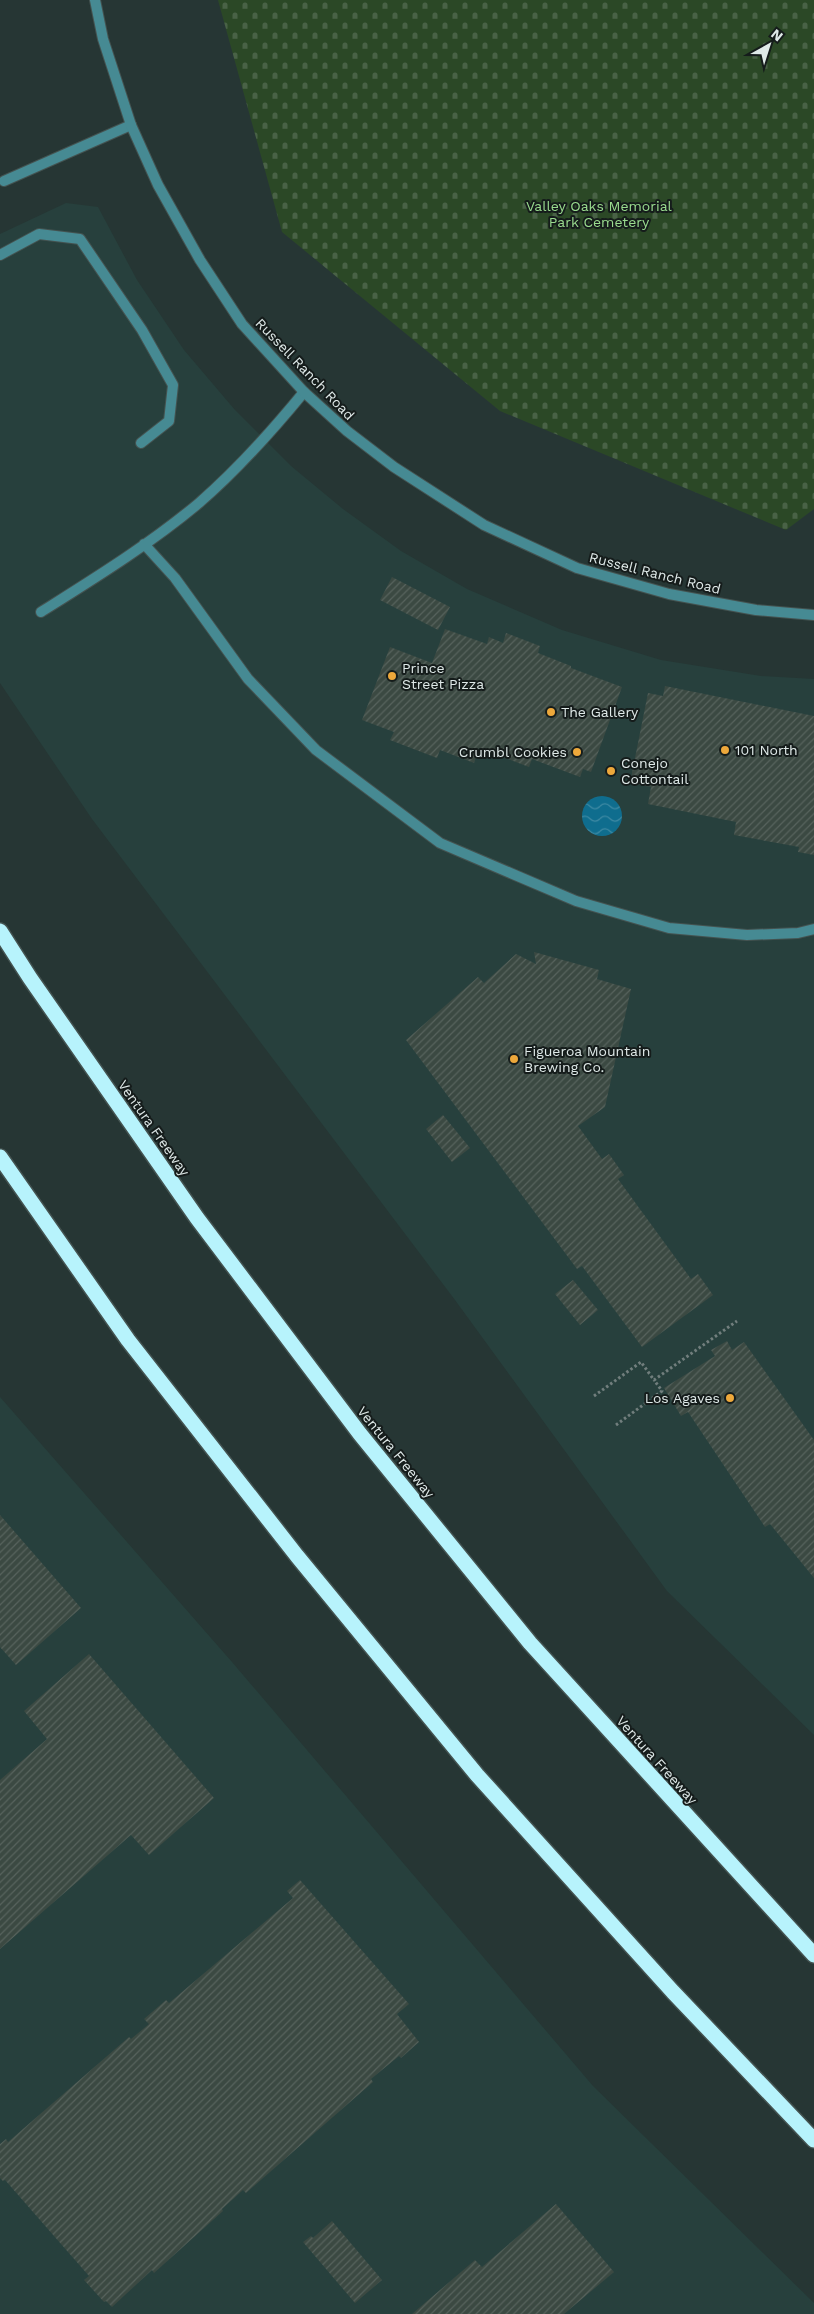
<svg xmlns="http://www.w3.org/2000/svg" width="814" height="2314" font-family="'Work Sans',sans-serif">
<defs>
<pattern id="cemetery-stones" width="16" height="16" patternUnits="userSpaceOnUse" patternTransform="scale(1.25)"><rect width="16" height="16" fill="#2b4826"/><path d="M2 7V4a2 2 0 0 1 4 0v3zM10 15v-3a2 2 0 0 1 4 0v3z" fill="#496246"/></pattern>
<pattern id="water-waves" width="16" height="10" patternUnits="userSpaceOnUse" patternTransform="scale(1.25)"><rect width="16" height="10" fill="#0f6d8e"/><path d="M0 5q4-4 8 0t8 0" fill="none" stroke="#3d89a3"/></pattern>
<pattern id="building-hatch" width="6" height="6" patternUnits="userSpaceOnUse" patternTransform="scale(1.25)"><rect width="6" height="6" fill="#3b4942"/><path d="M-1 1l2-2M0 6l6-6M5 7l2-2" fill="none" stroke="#57635d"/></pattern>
</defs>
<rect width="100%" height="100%" fill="#263634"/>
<!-- built -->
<path fill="#27403d" d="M 66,203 L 98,207 L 137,280 L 184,350 L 235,410 L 291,466 L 343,509 L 401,551 L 467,589 L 562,630 L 661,660 L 761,676 L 814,679 L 814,1735 L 667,1591 L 455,1300 L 92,819 L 0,683 L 0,234 Z
M 0,1397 L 232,1662 L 593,2086 L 814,2303 L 814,2314 L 0,2314 Z"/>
<!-- cemetery -->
<path fill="url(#cemetery-stones)" d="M 218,0 L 814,0 L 814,509 L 786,530 L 500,411 L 282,232 Z"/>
<!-- water -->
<path fill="url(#water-waves)" d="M582 816a20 20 0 1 1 40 0a20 20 0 1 1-40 0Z"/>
<!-- building -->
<path fill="url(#building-hatch)" d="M 392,577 L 450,607 L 438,630 L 380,600 Z
M 445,629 L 487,644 L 489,637 L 503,643 L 506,633 L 540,646 L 538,653 L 571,666 L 571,668 L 622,687 L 591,772 L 583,769 L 580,777 L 532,759 L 529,767 L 479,748 L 474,763 L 440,750 L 437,758 L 390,740 L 394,732 L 362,720 L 390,647 L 432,663 Z
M 665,686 L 814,716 L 814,855 L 798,852 L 799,847 L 734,835 L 736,822 L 648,804 L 651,787 L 630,783 L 648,693 L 663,696 Z
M 534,952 L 599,970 L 597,979 L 631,989 L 605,1107 L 578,1126 L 602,1159 L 609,1154 L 624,1175 L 618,1179 L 691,1279 L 698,1274 L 713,1295 L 642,1347 L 582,1266 L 577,1269 L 406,1040 L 478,977 L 484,983 L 516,954 L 536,964 Z
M 443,1115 L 470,1148 L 452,1162 L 426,1129 Z
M 573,1280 L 598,1310 L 580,1325 L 555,1294 Z
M 727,1341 L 732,1350 L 744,1342 L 814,1440 L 814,1578 L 770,1524 L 765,1527 L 688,1412 L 681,1416 L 664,1388 L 715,1356 L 711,1350 Z
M 0,1515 L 81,1608 L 16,1665 L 0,1647 Z
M 89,1654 L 214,1798 L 149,1855 L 131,1835 L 0,1949 L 0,1780 L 47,1739 L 24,1711 Z
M 300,1880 L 409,2004 L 397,2014 L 419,2042 L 401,2058 L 399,2056 L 371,2079 L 373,2082 L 246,2193 L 243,2190 L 222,2209 L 223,2211 L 154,2273 L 152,2270 L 112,2307 L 106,2301 L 104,2302 L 84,2280 L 89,2276 L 5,2180 L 3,2181 L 0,2178 L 0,2144 L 6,2139 L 8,2142 L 129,2037 L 131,2039 L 149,2024 L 144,2019 L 166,2000 L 169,2003 L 293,1898 L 287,1891 Z
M 556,2204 L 614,2272 L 564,2314 L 412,2314 L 475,2260 L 482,2267 Z
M 332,2221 L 382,2280 L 355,2303 L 303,2242 L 311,2236 L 313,2238 Z"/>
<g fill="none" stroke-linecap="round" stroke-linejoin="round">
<!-- lane casing -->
<g stroke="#445351" stroke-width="12">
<path id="lane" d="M 4,181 L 131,125
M 0,255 L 39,234 L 80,239 L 142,330 L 173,385 L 169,421 L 141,443
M 144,544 L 175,578 L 248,679 L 316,750 L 440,843 L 576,901 L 669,928 L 747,935 L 798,933 L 814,929
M 41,612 C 95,578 150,544 199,503 C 237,470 272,431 304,392"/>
</g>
<!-- street casing -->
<g stroke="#445351" stroke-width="12">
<path id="street" d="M 95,0 L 103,39 L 131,125 L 158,185 L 200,260 L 242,324 L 304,392 L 347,431 L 394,467 L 484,525 L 577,568 L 669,594 L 756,610 L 814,615"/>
</g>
<!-- highway casing -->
<g stroke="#445351" stroke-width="18">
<path id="highway" d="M 0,931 L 30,978 L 197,1218 L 360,1434 L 530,1643 L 814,1955
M 0,1157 L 128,1340 L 297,1556 L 477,1775 L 673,1992 L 814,2140"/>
</g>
<!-- path -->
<path stroke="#717e7d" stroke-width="3" stroke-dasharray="2.5 2.5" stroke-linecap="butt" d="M 594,1396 L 641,1362 L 654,1380 L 737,1321
M 616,1425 L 662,1391 L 654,1380"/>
<!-- lane -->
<use href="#lane" stroke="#468a93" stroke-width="10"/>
<!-- street -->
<use href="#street" stroke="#468a93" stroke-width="10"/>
<!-- highway -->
<use href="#highway" stroke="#b7f3fc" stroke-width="15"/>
</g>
<!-- markers -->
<g fill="#eda83b" stroke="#151c1b" stroke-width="2">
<circle cx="392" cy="676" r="5"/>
<circle cx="551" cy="712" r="5"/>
<circle cx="725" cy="750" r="5"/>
<circle cx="577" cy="752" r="5"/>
<circle cx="611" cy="771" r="5"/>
<circle cx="514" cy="1059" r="5"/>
<circle cx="730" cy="1398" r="5"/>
</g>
<g text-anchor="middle" stroke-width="4" stroke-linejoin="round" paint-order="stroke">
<!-- park labels -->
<g font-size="14" fill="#9adc8f" stroke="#151c1b">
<text x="599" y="211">Valley Oaks Memorial<tspan x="599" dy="16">Park Cemetery</tspan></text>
</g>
<!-- street labels -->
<g font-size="14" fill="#dfe9e8" stroke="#151c1b">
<text transform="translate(305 369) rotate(46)" y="5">Russell Ranch Road</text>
<text transform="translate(655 573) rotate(14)" y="5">Russell Ranch Road</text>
<text transform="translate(154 1128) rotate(55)" y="5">Ventura Freeway</text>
<text transform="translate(396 1452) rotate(51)" y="5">Ventura Freeway</text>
<text transform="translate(657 1760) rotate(48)" y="5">Ventura Freeway</text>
</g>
<!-- poi labels -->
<g font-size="14" fill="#dfe9e8" stroke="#151c1b" text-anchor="start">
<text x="402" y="673">Prince<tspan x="402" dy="16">Street Pizza</tspan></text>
<text x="561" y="717">The Gallery</text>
<text x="735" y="755">101 North</text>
<text x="567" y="757" text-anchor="end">Crumbl Cookies</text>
<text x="621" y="768">Conejo<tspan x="621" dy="16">Cottontail</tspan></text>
<text x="524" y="1056">Figueroa Mountain<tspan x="524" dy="16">Brewing Co.</tspan></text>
<text x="720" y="1403" text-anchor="end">Los Agaves</text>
</g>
</g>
<!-- north arrow -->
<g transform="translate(769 45) rotate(39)" stroke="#151c1b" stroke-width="4" paint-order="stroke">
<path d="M0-4L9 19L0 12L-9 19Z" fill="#dfe9e8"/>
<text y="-8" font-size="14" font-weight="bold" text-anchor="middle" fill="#dfe9e8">N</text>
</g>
</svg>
